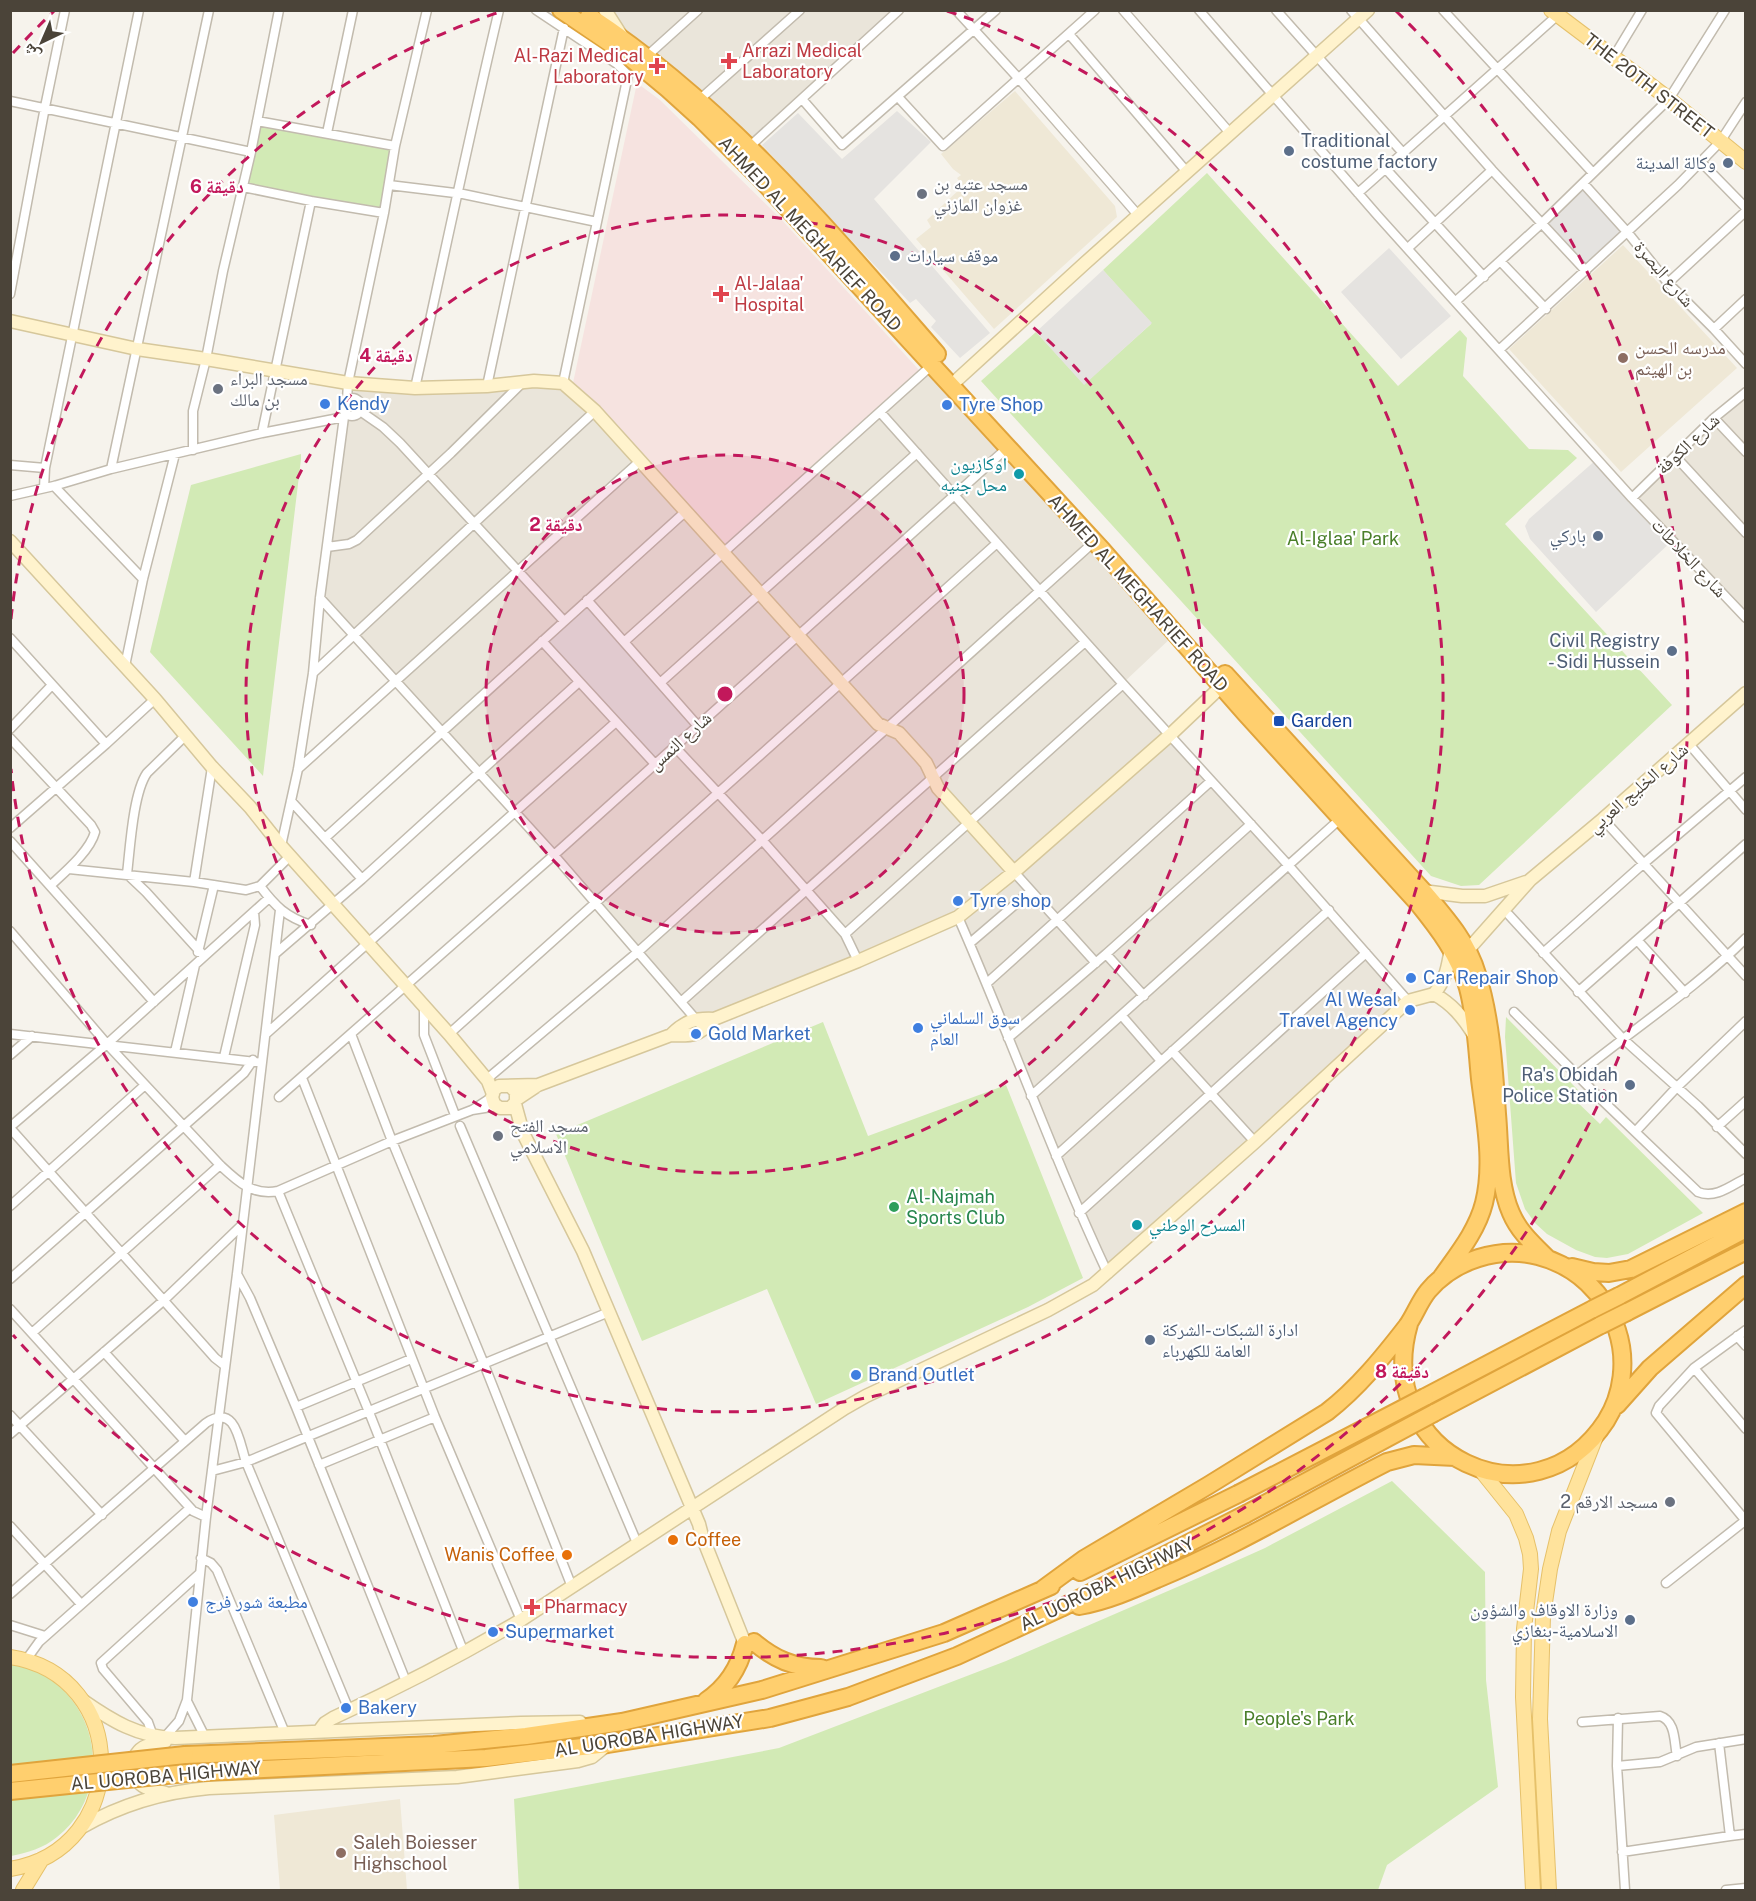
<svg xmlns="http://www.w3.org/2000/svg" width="1756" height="1901" font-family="'Public Sans','Noto Naskh Arabic',sans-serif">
<rect width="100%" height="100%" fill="#f6f3ec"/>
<!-- residential -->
<path fill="#eae5da" d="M 605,11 L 898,11 L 749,147 L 647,56 Z
M 932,365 L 1174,635 L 1122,684 L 1170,735 L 1408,1001 L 1108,1274 L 958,917 L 714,1018 L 696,1017 L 321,598 L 347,414 L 348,383 L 562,384 L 724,554 Z
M 1745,393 L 1745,618 L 1632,498 Z"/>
<!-- education -->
<path fill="#efe8d6" d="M 1015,91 L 1115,206 L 1117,217 L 994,329 L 916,239 L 931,227 L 927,220 L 963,186 L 957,178 L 961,175 L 953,169 L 941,154 Z
M 1623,245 L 1737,368 L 1621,472 L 1509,349 Z
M 400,1799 L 407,1890 L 280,1890 L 274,1815 Z"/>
<!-- medical -->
<path fill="#f6e3e0" d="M 637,83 L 660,100 L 780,218 L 919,370 L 723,546 L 573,383 Z"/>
<!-- green -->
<path fill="#d2eab5" d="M 258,121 L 395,146 L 383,212 L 244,186 Z
M 1207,173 L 1398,386 L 1460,330 L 1467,338 L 1463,376 L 1529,449 L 1568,450 L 1577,458 L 1505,524 L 1672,705 L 1479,885 L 1461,886 L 1431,876 L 981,381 L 1036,332 L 1084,384 L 1151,324 L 1103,270 Z
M 301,454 L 301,459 L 263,776 L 150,652 L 191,485 Z
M 1506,1017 L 1578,1090 L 1572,1097 L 1600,1124 L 1606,1117 L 1703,1213 L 1628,1254 L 1607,1258 L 1595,1257 L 1576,1250 L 1547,1234 L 1535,1223 L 1525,1209 L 1516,1183 L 1505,1037 Z
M 823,1022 L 868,1136 L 1006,1085 L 1083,1278 L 1028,1307 L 816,1404 L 767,1289 L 642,1341 L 556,1134 Z
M 1392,1481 L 1485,1572 L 1486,1680 L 1498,1787 L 1387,1865 L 1378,1890 L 519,1890 L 514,1799 L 779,1748 L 1006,1661 L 1198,1578 L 1265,1548 Z
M 11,1664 C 29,1666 46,1675 60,1687 C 104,1727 105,1799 57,1837 C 44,1848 27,1853 11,1856 Z"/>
<!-- parking -->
<path fill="#e5e3e0" d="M 897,111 L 931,142 L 874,199 L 990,333 L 960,358 L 931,327 L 936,321 L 916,299 L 910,303 L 762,145 L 798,113 L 842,159 Z
M 1583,184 L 1627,232 L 1586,271 L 1543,223 Z
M 1389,248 L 1451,316 L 1401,359 L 1341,292 Z
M 1103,270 L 1152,323 L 1084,385 L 1036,332 Z
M 1597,459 L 1673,540 L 1596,612 L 1530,539 L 1525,526 L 1529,519 Z
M 587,600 L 697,725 L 655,764 L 542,641 Z"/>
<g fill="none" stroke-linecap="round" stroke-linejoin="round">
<!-- street casing -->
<g stroke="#c2bbae" stroke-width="11">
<path id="street" d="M 536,10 L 617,64 L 628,75 L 563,383
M 956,10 L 1021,81 L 1138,215
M 1123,10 L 1230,133
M 1199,10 L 1378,216 L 1632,498 L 1746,618
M 1276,10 L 1403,153
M 1351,10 L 1492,170 L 1586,271
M 1443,10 L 1593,173
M 1069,34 L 1187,172
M 647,56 L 698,10
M 1613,58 L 1642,10
M 898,97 L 943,146 L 1095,10
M 802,99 L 842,145 L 996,10
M 699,100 L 800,10
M 10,101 L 251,152
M 257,121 L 395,146
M 327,133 L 353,10
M 749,147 L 899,10
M 1701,162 L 1746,208
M 1385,168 L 1484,277
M 1583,183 L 1628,233 L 1668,283 L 1714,329 L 1746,364
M 389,185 L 463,194 L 597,222
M 243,187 L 311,201 L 384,213
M 1358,193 L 1560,13
M 1408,248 L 1492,170
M 1501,262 L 1546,309
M 1668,283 L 1746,211
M 10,294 L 45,107 L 65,10
M 1456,301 L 1542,223 L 1669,99 L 1725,10
M 1714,329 L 1746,299
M 1499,350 L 1678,185 L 1720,142 L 1746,102
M 487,386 L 564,28
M 415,388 C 443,262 469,136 499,10
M343 407a9 9 0 1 1 18 0a9 9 0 1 1-18 0Z
M 347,400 L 348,383 L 384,213 L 395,146 L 427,10
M 360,411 L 383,427 L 400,443 L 564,621
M 880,412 L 1123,684 L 1289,866 L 1408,1001
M 1714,418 L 1746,452
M 262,433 L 311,201
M 193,450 L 193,411 L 206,359 L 223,271 L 251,152 L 279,10
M 1675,456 L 1746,533
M 10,465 L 45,468
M 111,469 L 209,10
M 54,486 L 143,579
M 44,488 L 45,468 L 139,10
M 10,496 L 54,486 L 111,469 L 262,433 L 344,417
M 1632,498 L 1714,418 L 1746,392
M 327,547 L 349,544 L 357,540 L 451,453 L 522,383
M 320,598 L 554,855 L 699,1023
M 587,600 L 697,725
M 10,638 L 106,744
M 542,641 L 655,764
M 624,642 L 932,365
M 125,666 L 143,579 L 175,454
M 313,673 L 595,411
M 660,683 L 917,453
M 10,729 L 52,685
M 186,735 L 147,773 C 133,793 130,849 127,874 L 146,892 L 204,956
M 10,738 L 91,825 L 95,832 C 90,851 65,872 51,885
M 1689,744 L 1746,810
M 674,746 L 762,840 L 845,934 L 858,961
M 298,769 L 639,462
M 291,801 L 362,879
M 1603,819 L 1746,976
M 10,828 L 106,744 L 155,699
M 325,838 L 685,512
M 10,841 L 154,1002
M 281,846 L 298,769 L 313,673 L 320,598 L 344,417 L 347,414
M 290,856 L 260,886 C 275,906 286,917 311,925
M 69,869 L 194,882 L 246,890 L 260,886
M 1014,872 L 1096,963
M 194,882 L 212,767
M 1509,915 L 1622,1038 L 1698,1106 L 1746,1154
M 958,917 C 1010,1035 1053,1157 1108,1274
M 10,931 L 107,1044 L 220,1165 C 237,1181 252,1196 278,1191 L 392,1141 L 472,1110 L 492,1097
M 845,934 L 1123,684
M 1638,941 L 1685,993
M 970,943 L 1031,891
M 198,952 L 214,885
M 276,953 L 362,879 L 579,682
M 1543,953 L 1643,864 L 1746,777
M 1106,954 L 1144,996
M 987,983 L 1211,781
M 1578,992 L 1746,844
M 682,1001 L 1085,642
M 424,1007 L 424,1035 L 455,1115
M 1514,1012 L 1604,1102 L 1698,1192 C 1715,1199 1731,1186 1746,1178
M 1122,1016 L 1161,1061
M 267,1033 L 616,722
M 10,1034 L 256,1062
M 351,1034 L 392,1141 L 484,1364 L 572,1587
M 449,1034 L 997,543
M 1008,1038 L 1106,954 L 1251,824
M 1172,1051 L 1255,1142
M 175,1052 L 195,965
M 10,1055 L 32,1036
M 224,1057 L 255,925 L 254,912
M 1577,1075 C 1633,1029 1694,990 1746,938
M 302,1078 L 435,1417 L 521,1620
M 487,1079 L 639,951 L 1095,541
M 1031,1096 L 1340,819
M 279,1097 L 554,855 L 1007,448
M 472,1110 L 497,1106
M 460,1126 L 637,1543
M 10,1127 L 107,1044 L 269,898
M 1717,1127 L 1746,1101
M 10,1128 L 215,1358 L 224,1365
M 1636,1131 L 1677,1087 L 1746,1021
M 1056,1156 L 1329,910
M 278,1191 L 369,1412 L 464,1653
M 10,1206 L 145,1085
M 1079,1213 L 1366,953
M 237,1274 L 250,1298 L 296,1407 L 407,1684
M 10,1279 L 244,1073 L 253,1060
M 10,1309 L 193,1511 L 206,1517
M 1746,1330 L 1694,1368 L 1659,1406 L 1656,1413 L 1746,1521
M 32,1333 L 220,1165
M 1737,1336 L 1746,1346
M 104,1352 L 185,1441
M 1694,1368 L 1746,1429
M 296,1407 L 411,1359
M 10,1415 L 102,1515
M 10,1434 L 163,1301 L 242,1225
M 319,1465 L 435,1417
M 212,1471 L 246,1462 L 609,1312
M 10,1526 L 81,1604
M 201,1558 L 211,1563 L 217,1570 L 285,1733
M 1666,1583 L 1746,1520
M 10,1594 L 206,1423 C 236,1403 239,1441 246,1462 L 349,1710
M 10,1625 L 45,1636
M 26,1660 L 39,1642 L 190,1508
M 187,1701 L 205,1737
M 1582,1722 L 1660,1716 C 1676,1721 1674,1742 1677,1756
M 153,1736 L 148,1722 L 103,1669 L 101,1663 L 199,1574
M 164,1738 L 179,1721 L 187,1700 L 206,1517 L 237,1274 L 280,910
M 1617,1766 L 1618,1718
M 1730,1836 L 1746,1834
M 1622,1852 L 1730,1836 L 1719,1743
M 1625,1890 L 1617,1766 L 1660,1762 L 1696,1747 L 1746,1739
M 1726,1890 L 1746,1888"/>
</g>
<!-- secondary casing -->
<g stroke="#d6c79b" stroke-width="15">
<path id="secondary" d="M 605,10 L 621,35
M 10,321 L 137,349 L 206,359 L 348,383 L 415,388 L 487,386 L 534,381 L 563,383 L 595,411 L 878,724 L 899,733 L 919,755 L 926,763 L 938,788 L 1014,872
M 958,379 L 1084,264 L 1368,10
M 10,541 L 155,699 L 212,767 L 250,807 L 281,846 L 449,1034 L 488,1081 L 493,1094
M 1423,891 L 1462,896 L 1485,896 L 1526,882
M 1467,951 L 1530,880 L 1603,819 L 1746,693
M 1434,994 C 1446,979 1448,967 1451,948
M 671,1035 C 693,1036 699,1036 714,1019
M 511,1087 L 516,1092 L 516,1102 L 510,1108 L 500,1108 L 494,1104 L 492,1097 L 494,1090 L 499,1086 L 538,1085
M 517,1099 L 538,1085 L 671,1035 C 685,1021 695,1018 714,1019 L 858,961 L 958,917 L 1014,872 L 1170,735 L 1227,681
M 515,1104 L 523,1133 L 583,1251 L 699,1524 L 702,1536 L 745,1644
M 82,1700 C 112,1721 138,1737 175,1738 L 521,1723 L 580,1722
M 319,1731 L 325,1723 L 333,1718 C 398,1688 460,1656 521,1620 L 845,1408 L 866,1396 L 1048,1310 L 1093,1285 L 1255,1142 L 1408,1001 L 1434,994 C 1452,1004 1463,1017 1474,1035
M 165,1742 C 159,1743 152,1743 146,1746 C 130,1753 128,1776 143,1786 C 149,1790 158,1791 166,1793
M 82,1827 C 122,1804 163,1792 209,1788 L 457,1777 L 578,1761 L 592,1757 L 608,1744"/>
</g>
<!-- primary casing -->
<g stroke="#e6c16a" stroke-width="16">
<path id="primary" d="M 1551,10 L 1669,99 L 1746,162
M 1479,1468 L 1516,1514 L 1526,1538 L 1530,1554 L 1531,1569 L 1524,1629 L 1523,1697 L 1533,1890
M 10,1657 C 131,1675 132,1849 10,1869
M 23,1890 L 42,1859
M 1549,1890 L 1540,1719 L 1543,1616 L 1550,1569 L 1559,1531 L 1597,1434"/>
</g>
<!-- highway casing -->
<g stroke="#e0a43c" stroke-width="20">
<path id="highway" d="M 561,10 L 627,55 L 668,89 L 700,118 L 760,178 L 1103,551 L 1245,713 L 1417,902 C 1438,928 1459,955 1468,988 C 1476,1018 1477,1049 1480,1079 C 1485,1120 1494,1163 1484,1203 C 1477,1231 1457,1255 1441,1278
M 589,16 C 725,105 831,232 937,354
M 1225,674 L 1423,891 C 1444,916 1468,942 1477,974 C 1491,1019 1494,1068 1497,1114 C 1500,1147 1498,1183 1511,1213 C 1519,1232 1534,1245 1548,1259
M 1572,1267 L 1593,1272 L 1609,1273 L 1631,1269 L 1746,1212
M 1619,1296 L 1746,1229
M 1627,1312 L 1746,1251
M 1425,1397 L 1593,1309
M 1617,1405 L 1650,1368 L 1746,1285
M 1434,1413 L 1601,1325
M 1080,1572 L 1238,1494
M 1043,1589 L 1084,1559 L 1209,1485 L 1327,1412 C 1358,1388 1383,1357 1407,1326 C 1415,1315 1419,1302 1428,1291 C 1454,1260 1499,1246 1538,1256 C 1576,1266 1605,1293 1617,1330 C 1627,1360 1623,1394 1606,1421 C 1534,1531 1371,1456 1409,1324
M 1079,1606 C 1107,1601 1132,1590 1157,1579 C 1237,1546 1310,1501 1387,1462 L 1414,1455 L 1455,1457
M 754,1642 C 774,1659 794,1668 821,1668
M 706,1701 C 727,1687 739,1668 745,1644
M 185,1755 L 434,1745 L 526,1736 L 622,1722 L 762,1690 L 944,1633 L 1051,1586
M 186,1773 L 486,1758 L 608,1744 L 770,1718 L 848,1697 L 957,1656 L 1061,1608 L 1246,1514"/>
</g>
<!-- street -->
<use href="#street" stroke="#fff" stroke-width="8"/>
<!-- secondary -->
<use href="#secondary" stroke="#fff3cd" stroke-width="12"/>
<!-- primary -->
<use href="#primary" stroke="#ffe39c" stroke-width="14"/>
<!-- highway -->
<use href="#highway" stroke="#ffcf6e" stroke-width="16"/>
<!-- highway-bridge casing -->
<g stroke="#e0a43c" stroke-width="20" stroke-linecap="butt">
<path id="highway-bridge" d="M 1593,1309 L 1619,1296
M 1601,1325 L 1627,1312
M 1238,1494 L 1425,1397
M 1246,1514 L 1434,1413
M 10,1774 L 185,1755
M 10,1791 L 186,1773"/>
</g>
<!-- highway-bridge -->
<use href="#highway-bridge" stroke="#ffcf6e" stroke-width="16"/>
</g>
<!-- distance rings -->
<circle cx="725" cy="694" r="239" fill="#c2185b" fill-opacity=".12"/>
<g fill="none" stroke="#c2185b" stroke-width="3" stroke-dasharray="10 8">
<circle cx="725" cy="694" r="239"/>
<circle cx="725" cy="694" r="479"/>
<path d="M11 619A718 718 0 0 1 503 11M947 11A718 718 0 1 1 11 769"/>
<path d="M13 53A958 958 0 0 1 54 11M1396 11A958 958 0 1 1 13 1335"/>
</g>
<!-- markers -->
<g fill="#e0444e" stroke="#fff" stroke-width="2">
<path d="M726 52h6v6h6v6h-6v6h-6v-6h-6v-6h6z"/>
<path d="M654 57h6v6h6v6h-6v6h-6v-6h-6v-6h6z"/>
<path d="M718 285h6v6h6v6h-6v6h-6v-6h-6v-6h6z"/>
<path d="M529 1598h6v6h6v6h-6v6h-6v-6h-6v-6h6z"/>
</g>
<g fill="#5c6f8a" stroke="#fff" stroke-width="2">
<circle cx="1289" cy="151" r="6"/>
<circle cx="1728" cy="163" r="6"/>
<circle cx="895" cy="256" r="6"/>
<circle cx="1598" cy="536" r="6"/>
<circle cx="1672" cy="651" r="6"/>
<circle cx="1630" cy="1085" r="6"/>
<circle cx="1150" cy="1340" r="6"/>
<circle cx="1630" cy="1620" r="6"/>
</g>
<g fill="#6b7280" stroke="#fff" stroke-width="2">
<circle cx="922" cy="194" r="6"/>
<circle cx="218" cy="389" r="6"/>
<circle cx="498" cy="1136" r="6"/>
<circle cx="1670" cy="1502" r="6"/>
</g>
<g fill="#8d6e63" stroke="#fff" stroke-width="2">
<circle cx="1623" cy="358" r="6"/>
<circle cx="341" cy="1853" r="6"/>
</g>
<g fill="#3f7fe0" stroke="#fff" stroke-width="2">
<circle cx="325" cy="404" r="6"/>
<circle cx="947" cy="405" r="6"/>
<circle cx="958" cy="901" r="6"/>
<circle cx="1411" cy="978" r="6"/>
<circle cx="1410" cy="1010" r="6"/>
<circle cx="918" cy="1028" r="6"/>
<circle cx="696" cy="1034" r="6"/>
<circle cx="856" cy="1375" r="6"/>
<circle cx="193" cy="1602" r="6"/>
<circle cx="493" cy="1632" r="6"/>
<circle cx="346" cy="1708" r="6"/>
</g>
<g fill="#0f9aa8" stroke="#fff" stroke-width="2">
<circle cx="1019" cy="474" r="6"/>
<circle cx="1137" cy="1225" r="6"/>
</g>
<rect fill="#1a4fb4" stroke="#fff" stroke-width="2" x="1273" y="715" width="12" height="12" rx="3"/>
<circle fill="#2e9e5b" stroke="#fff" stroke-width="2" cx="894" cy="1207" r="6"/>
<g fill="#e8710a" stroke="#fff" stroke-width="2">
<circle cx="673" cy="1540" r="6"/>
<circle cx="567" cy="1555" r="6"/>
</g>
<g text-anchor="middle" stroke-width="4.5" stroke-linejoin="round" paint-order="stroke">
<!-- health labels -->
<g font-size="18" fill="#be3a42" stroke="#fff" text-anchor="start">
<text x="742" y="57">Arrazi Medical<tspan x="742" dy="21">Laboratory</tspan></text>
<text x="644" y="62" text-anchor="end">Al-Razi Medical<tspan x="644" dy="21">Laboratory</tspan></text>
<text x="734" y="290">Al-Jalaa'<tspan x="734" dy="21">Hospital</tspan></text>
<text x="544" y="1613">Pharmacy</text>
</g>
<!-- street labels -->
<g font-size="18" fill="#4b4439" stroke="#fff">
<text transform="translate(1649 86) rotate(38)" y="6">THE 20TH STREET</text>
<text transform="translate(810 234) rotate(47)" y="6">AHMED AL MEGHARIEF ROAD</text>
<text transform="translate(1664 274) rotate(49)" y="6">شارع البصرة</text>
<text transform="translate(1688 444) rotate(-43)" y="6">شارع الكوفة</text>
<text transform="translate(1689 558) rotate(47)" y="6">شارع الخلاطات</text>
<text transform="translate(1138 593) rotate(48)" y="6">AHMED AL MEGHARIEF ROAD</text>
<text transform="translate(680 741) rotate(-42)" y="6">شارع النمس</text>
<text transform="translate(1638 788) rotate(-41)" y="6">شارع الخليج العربي</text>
<text transform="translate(1107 1584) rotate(-26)" y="6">AL UOROBA HIGHWAY</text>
<text transform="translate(649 1736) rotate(-9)" y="6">AL UOROBA HIGHWAY</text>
<text transform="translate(166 1776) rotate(-5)" y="6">AL UOROBA HIGHWAY</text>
</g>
<!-- service labels -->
<g font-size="18" fill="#4e5e75" stroke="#fff" text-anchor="end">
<text x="1301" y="147" text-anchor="start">Traditional<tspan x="1301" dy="21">costume factory</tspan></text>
<text x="1716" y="169">وكالة المدينة</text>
<text x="907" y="262" text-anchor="start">موقف سيارات</text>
<text x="1586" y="542">باركي</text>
<text x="1660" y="647">Civil Registry<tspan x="1660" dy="21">- Sidi Hussein</tspan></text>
<text x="1618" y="1081">Ra's Obidah<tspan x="1618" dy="21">Police Station</tspan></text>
<text x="1162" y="1336" text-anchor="start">ادارة الشبكات-الشركة<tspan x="1162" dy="21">العامة للكهرباء</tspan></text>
<text x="1618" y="1616">وزارة الاوقاف والشؤون<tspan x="1618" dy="21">الاسلامية-بنغازي</tspan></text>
</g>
<!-- worship labels -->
<g font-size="18" fill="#5b616d" stroke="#fff" text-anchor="start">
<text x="934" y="190">مسجد عتبه بن<tspan x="934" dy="21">غزوان المازني</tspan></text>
<text x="230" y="385">مسجد البراء<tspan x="230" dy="21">بن مالك</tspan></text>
<text x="510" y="1132">مسجد الفتح<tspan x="510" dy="21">الاسلامي</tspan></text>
<text x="1658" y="1508" text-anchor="end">مسجد الارقم 2</text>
</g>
<!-- education labels -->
<g font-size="18" fill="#785e54" stroke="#fff" text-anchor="start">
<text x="1635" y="354">مدرسه الحسن<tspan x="1635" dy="21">بن الهيثم</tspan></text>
<text x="353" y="1849">Saleh Boiesser<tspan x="353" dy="21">Highschool</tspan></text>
</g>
<!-- shop labels -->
<g font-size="18" fill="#366cbe" stroke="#fff" text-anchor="start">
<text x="337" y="410">Kendy</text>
<text x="959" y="411">Tyre Shop</text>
<text x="970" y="907">Tyre shop</text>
<text x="1423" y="984">Car Repair Shop</text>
<text x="1398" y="1006" text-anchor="end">Al Wesal<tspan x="1398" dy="21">Travel Agency</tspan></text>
<text x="930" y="1024">سوق السلماني<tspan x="930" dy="21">العام</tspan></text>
<text x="708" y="1040">Gold Market</text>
<text x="868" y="1381">Brand Outlet</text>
<text x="205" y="1608">مطبعة شور فرج</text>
<text x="505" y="1638">Supermarket</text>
<text x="358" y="1714">Bakery</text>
</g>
<!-- culture labels -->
<g font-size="18" fill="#0d838f" stroke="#fff" text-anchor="end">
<text x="1007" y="470">اوكازيون<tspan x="1007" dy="21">محل جنيه</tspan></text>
<text x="1149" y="1231" text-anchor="start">المسرح الوطني</text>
</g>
<!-- park labels -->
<g font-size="18" fill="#4a7f2a" stroke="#fff">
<text x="1343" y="545">Al-Iglaa' Park</text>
<text x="1299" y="1725">People's Park</text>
</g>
<!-- transit labels -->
<g font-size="18" fill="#164399" stroke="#fff" text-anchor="start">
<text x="1291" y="727">Garden</text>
</g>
<!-- leisure labels -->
<g font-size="18" fill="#27864d" stroke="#fff" text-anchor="start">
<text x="906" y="1203">Al-Najmah<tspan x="906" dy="21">Sports Club</tspan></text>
</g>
<!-- food labels -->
<g font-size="18" fill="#c56008" stroke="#fff" text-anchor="start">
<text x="685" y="1546">Coffee</text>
<text x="555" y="1561" text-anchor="end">Wanis Coffee</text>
</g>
</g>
<circle cx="725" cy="694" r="9" fill="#c2185b" stroke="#fff" stroke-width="3"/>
<g font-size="18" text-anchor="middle" font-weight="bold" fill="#c2185b" stroke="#fff" stroke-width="4.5" stroke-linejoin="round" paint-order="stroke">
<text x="217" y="193">6 دقيقة</text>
<text x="386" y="362">4 دقيقة</text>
<text x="556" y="531">2 دقيقة</text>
<text x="1402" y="1378">8 دقيقة</text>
</g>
<!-- border -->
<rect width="1756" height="1901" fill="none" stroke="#4b4439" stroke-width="24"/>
<!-- north arrow -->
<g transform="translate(42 42) rotate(224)" stroke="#ffffff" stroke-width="4.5" paint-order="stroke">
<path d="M0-4.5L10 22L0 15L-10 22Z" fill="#4b4439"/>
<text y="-9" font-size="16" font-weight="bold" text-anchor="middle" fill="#4b4439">ش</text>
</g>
</svg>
